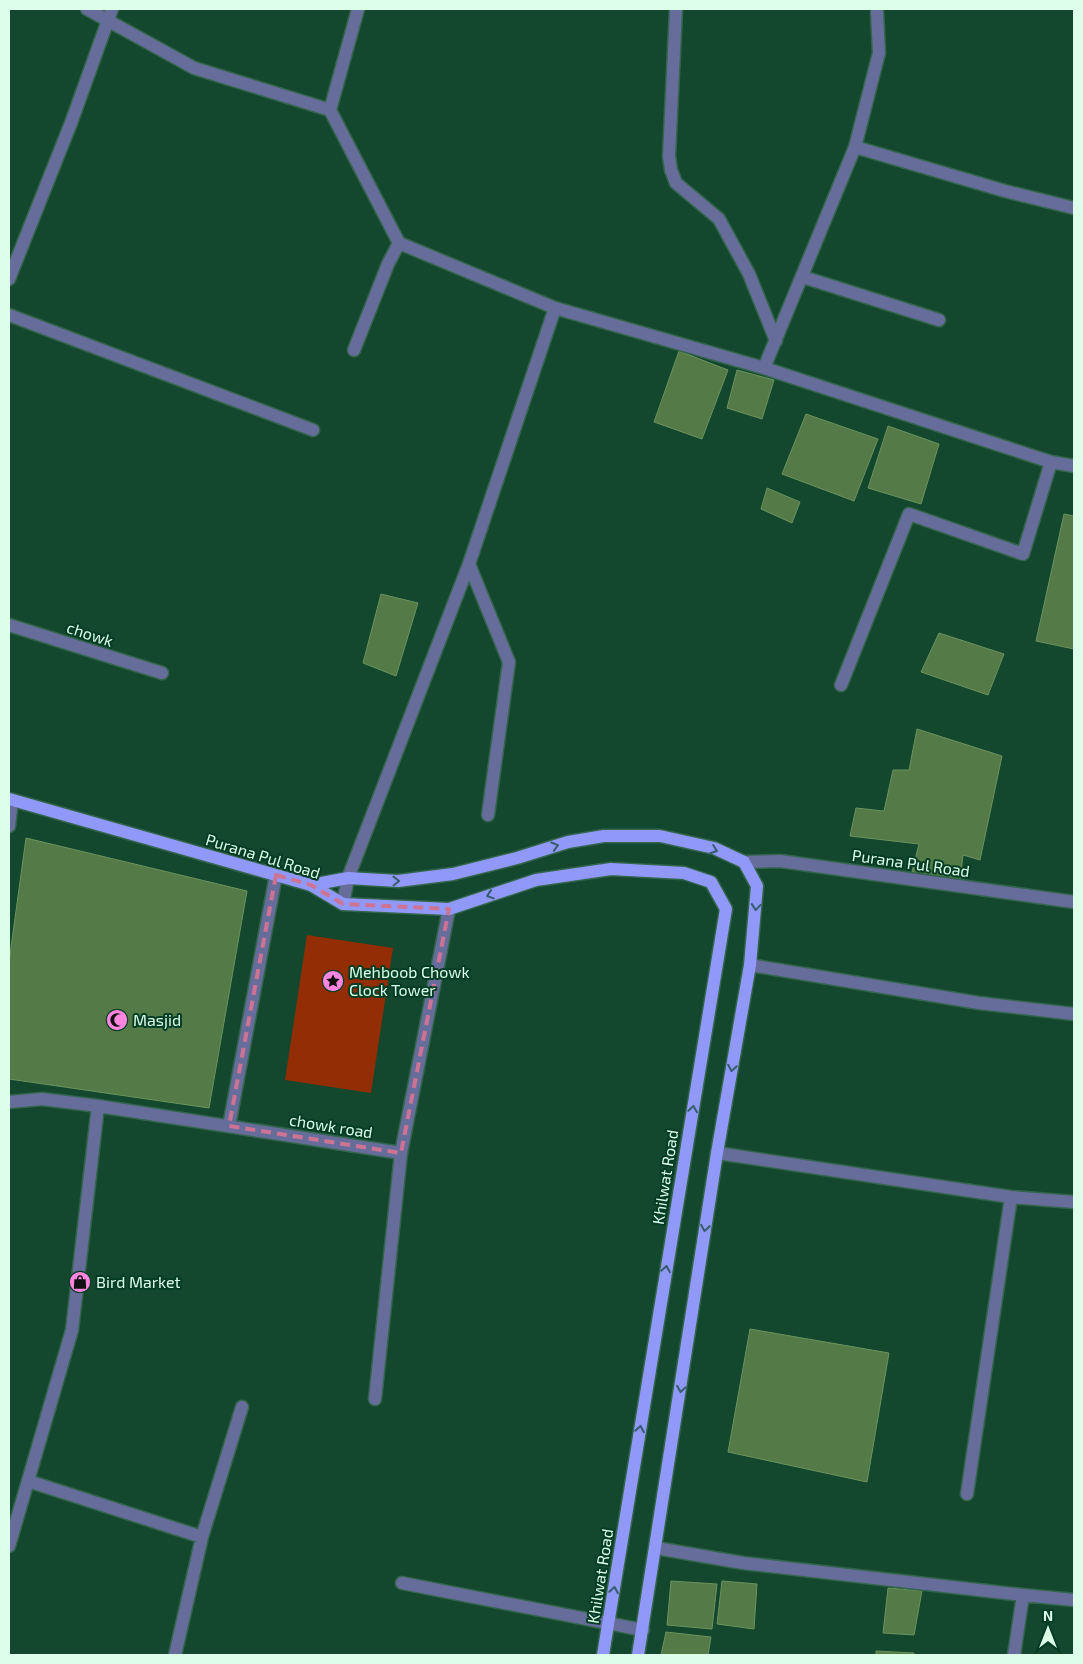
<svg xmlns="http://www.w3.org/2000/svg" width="1083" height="1664" font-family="'Exo 2',sans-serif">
<rect width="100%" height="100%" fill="#13482e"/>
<!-- green -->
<path fill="#922d05" d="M 307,935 L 393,948 L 371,1093 L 285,1080 Z"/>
<!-- building -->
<path fill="#547b47" stroke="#6b935e" d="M 679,351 L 728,370 L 702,439 L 654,422 Z
M 737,370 L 774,380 L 762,419 L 727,408 Z
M 806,414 L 878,439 L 854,501 L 782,474 Z
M 888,426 L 939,444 L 921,504 L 868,488 Z
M 767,488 L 800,502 L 792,523 L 761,509 Z
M 1064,514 L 1074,516 L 1074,649 L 1036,641 Z
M 381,594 L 418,603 L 396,676 L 363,663 Z
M 939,633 L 1004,654 L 988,695 L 921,672 Z
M 917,729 L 1002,756 L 980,860 L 963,855 L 960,880 L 912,872 L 919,844 L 850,836 L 856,808 L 884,811 L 893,770 L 909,770 Z
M 26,838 L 247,891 L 209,1108 L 9,1079 L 9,962 Z
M 750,1329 L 889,1353 L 867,1482 L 728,1452 Z
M 671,1581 L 717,1584 L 712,1629 L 667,1625 Z
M 722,1581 L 757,1584 L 754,1629 L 717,1624 Z
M 888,1588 L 922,1591 L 914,1635 L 883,1633 Z
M 666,1632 L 711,1637 L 708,1655 L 661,1655 Z
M 876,1651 L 914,1653 L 914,1655 L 876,1655 Z"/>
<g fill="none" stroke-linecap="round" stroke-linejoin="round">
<!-- lane casing -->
<g stroke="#33654c" stroke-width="15">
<path id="lane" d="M 750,965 L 979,1003 L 1074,1014
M 375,1399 L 401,1153
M 402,1583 L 643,1630"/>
</g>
<!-- street casing -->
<g stroke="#33654c" stroke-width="15">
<path id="street" d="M 87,9 L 194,68 L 330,110 L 399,243 L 555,308 L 764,368 L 1051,462 L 1074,466
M 676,9 L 669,156 L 671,170 L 676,183 L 719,219 L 749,274 L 776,341
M 330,110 L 358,9
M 855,147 L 1005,191 L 1074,208
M 803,277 L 939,320
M 9,279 L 71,123 L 112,9
M 9,315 L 313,430
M 354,350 L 388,264 L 399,243
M 764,368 L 855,147 L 879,53 L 877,12
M 469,564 L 509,662 L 488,815
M 9,625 L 162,673
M 841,685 L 909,514 L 1023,554 L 1051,462
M 9,826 L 12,800
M 744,862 L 780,861 L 1074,902
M 343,904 L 348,878 L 469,564 L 555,308
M 9,1102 L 42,1099 L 98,1106 L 401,1153 L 449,909
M 229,1126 L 276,875
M 717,1153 L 1011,1197 L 1074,1202
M 28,1481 L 202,1537
M 967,1494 L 1011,1197
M 9,1546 L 72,1330 L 98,1106
M 656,1548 L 743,1563 L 1023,1595
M 175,1655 L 202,1537 L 242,1407
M 1014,1655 L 1023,1595 L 1074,1600"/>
</g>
<!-- primary casing -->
<g stroke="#33654c" stroke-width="15">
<path id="primary" d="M 9,799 L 311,885 L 343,904 L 449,909 L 536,880 L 611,869 L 684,873 L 711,882 L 726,909 L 603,1655
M 311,885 L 348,878 L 398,881 L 453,874 L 517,858 L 568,842 L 604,836 L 660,836 L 714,848 L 744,862 L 757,886 L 750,965 L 717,1153 L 638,1655"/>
</g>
<!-- lane -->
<use href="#lane" stroke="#676d9b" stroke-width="12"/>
<!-- street -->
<use href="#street" stroke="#676d9b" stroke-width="12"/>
<!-- primary -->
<use href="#primary" stroke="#9099f8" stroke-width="12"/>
</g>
<!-- one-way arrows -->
<defs><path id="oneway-chevron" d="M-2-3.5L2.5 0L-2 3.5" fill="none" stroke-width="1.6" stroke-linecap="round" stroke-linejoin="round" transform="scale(1.25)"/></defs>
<g stroke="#355d6e">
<use href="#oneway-chevron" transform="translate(555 846) rotate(-17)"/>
<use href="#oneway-chevron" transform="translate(714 850) rotate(20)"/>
<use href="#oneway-chevron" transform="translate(396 881) rotate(-1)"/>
<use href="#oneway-chevron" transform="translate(490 895) rotate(162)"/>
<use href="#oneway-chevron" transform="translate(756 907) rotate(95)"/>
<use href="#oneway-chevron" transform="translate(732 1068) rotate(100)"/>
<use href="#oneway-chevron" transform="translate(693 1109) rotate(-81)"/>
<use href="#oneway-chevron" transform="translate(705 1228) rotate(99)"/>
<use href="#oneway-chevron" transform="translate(666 1269) rotate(-81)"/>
<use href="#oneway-chevron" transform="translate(681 1389) rotate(99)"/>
<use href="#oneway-chevron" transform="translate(640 1429) rotate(-81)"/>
<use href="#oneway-chevron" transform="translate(614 1590) rotate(-81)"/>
</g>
<!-- marked area -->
<path fill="none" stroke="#cd7494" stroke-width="4" stroke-dasharray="10 6" stroke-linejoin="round" d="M 276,875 L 311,885 L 343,904 L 449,909 L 401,1153 L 229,1126 Z"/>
<!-- icons -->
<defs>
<g id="sight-disc" transform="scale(1.125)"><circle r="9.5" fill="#ff85de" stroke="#043d24"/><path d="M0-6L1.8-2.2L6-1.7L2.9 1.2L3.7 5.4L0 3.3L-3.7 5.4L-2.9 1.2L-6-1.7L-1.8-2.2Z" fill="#111"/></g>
<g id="mosque-disc" transform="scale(1.125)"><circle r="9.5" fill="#ff85de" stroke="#043d24"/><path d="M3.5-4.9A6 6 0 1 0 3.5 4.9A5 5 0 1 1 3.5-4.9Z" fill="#111"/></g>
<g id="shop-disc" transform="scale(1.125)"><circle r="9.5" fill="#ff85de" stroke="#043d24"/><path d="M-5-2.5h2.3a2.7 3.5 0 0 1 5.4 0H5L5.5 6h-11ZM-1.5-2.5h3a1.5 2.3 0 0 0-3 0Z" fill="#111"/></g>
</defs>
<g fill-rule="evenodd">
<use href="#sight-disc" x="333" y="981"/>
<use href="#mosque-disc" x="117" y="1020"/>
<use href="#shop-disc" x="80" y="1282"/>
</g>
<g text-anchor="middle" stroke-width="4" stroke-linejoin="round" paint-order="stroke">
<!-- street labels -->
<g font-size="16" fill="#ddfee9" stroke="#043d24">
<text transform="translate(90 634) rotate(18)" y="6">chowk</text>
<text transform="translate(263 856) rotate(17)" y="6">Purana Pul Road</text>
<text transform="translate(911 863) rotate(8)" y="6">Purana Pul Road</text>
<text transform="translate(331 1126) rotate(9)" y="6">chowk road</text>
<text transform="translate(665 1177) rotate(-81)" y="6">Khilwat Road</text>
<text transform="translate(600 1576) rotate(-81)" y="6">Khilwat Road</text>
</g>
<!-- poi labels -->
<g font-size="16" fill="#ddfee9" stroke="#043d24" text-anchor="start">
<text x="349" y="978">Mehboob Chowk<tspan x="349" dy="18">Clock Tower</tspan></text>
<text x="133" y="1026">Masjid</text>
<text x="96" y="1288">Bird Market</text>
</g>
</g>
<!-- border -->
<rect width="1083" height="1664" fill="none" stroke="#ddfee9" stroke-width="20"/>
<!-- north arrow -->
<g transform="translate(1048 1629)" stroke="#043d24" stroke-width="4" paint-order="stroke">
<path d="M0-4L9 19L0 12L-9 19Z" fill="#ddfee9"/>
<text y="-8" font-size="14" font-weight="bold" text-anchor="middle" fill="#ddfee9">N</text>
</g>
</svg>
